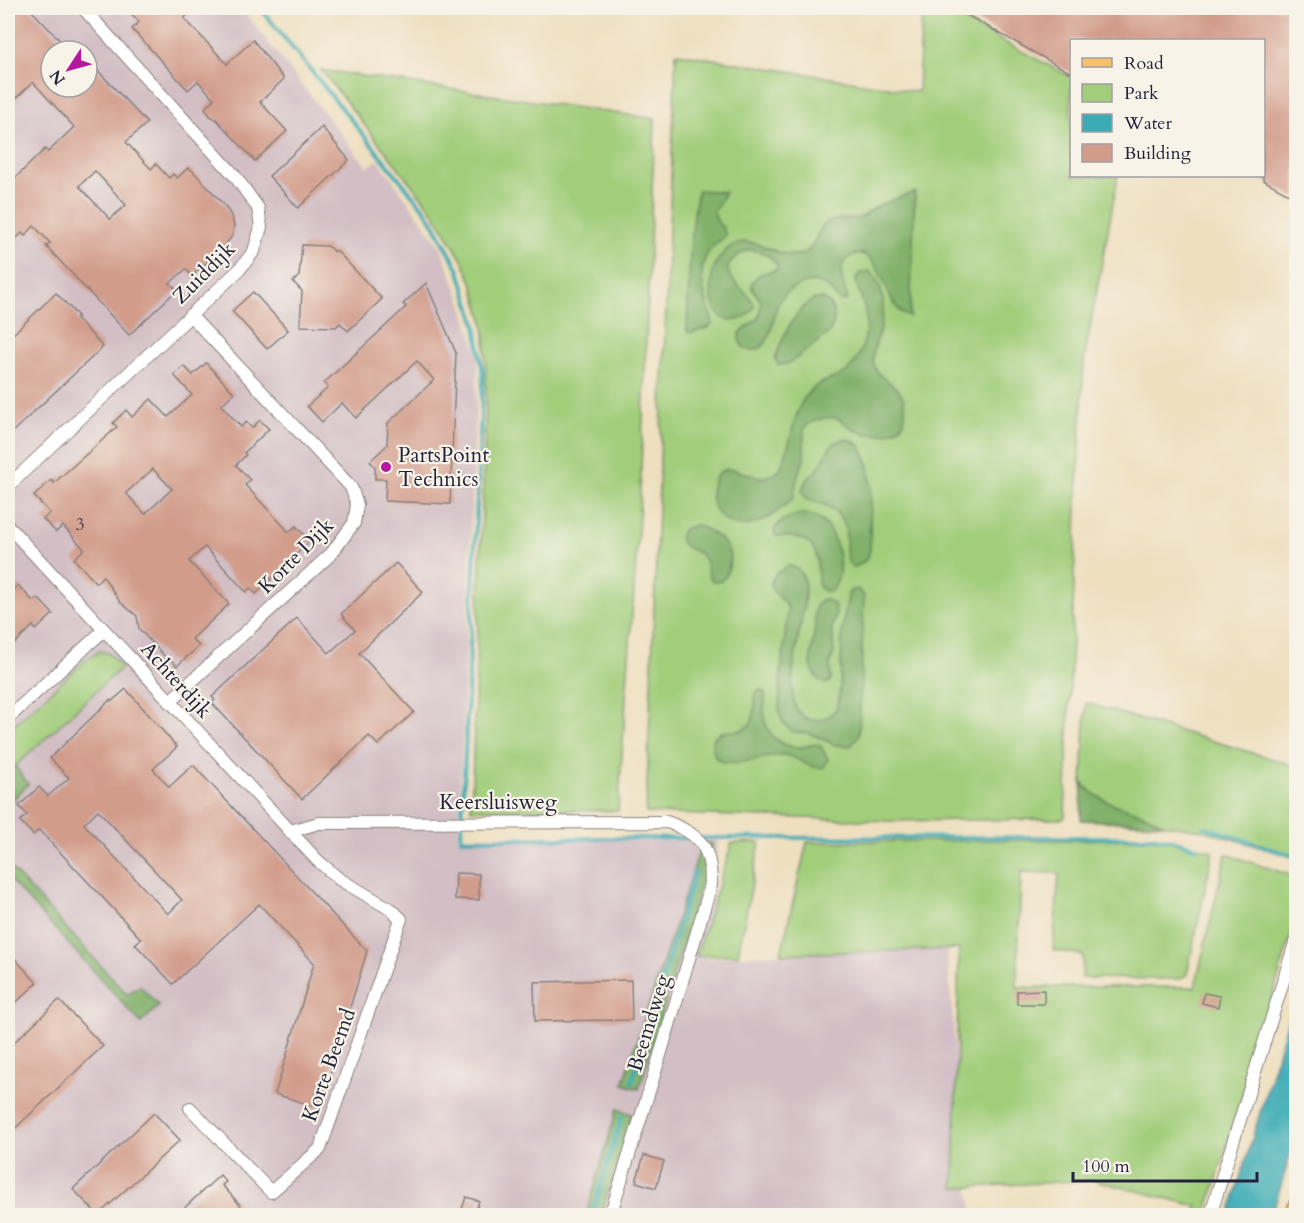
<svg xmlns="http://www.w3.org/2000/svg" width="1304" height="1223" font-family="Cardo,serif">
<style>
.industrial{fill:#d2bec4;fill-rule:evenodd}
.green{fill:#a2ce7b;stroke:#62785b;stroke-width:1.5}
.forest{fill:#81b16b;stroke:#526a53;stroke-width:1.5}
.water{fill:#3bacb5;stroke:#2e6778;stroke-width:1.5}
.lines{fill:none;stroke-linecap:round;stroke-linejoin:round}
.stream{stroke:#3bacb5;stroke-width:4}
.building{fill:#d29c8b;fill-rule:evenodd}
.minor-casing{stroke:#88807d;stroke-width:14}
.major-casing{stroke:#88807d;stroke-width:17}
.minor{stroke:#fff;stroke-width:12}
.major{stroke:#f5c16b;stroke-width:15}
.poi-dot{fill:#b5179e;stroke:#f7f3e8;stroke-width:2}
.labels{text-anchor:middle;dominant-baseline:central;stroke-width:4.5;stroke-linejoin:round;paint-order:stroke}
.number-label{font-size:18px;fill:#4e404f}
.street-label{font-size:21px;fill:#22223b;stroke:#f7f3e8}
.poi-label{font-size:21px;fill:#22223b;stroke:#f7f3e8;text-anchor:start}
</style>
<rect width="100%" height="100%" fill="#f7f3e8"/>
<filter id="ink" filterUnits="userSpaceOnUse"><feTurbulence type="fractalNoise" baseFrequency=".0167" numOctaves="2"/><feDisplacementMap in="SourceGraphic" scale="12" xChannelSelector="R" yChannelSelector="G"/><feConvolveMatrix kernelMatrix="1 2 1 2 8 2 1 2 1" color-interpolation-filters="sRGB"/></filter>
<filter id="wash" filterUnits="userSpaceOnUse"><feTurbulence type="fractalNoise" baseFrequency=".008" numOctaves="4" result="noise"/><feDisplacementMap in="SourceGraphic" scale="24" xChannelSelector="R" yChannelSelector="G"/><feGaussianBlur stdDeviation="1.35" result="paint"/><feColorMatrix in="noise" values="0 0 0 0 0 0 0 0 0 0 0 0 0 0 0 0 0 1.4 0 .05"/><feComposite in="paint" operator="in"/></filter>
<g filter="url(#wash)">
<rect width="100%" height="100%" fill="#eedfbf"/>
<path class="industrial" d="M8,8H241L367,167L378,160L440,246L460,297L478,356L458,836L718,838L705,959L946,942L967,1181L973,1215H8ZM51,51H87V87H51Z"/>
<g class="green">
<polygon points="922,8 940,8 1071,77 1072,176 1118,176 1084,360 1078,480 1065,817 1062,819 890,821 646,813 676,53 918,92"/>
<polygon points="321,70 655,119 639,518 618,811 471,809 486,404 485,334 482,316 472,282 462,260 434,213"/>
<polygon points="100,651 109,654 122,667 8,773 8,730 88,658"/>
<polygon points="1086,703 1296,766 1296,858 1202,830 1163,824 1155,819 1104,802 1092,794 1082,783"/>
<polygon points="1167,839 1213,851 1187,974 1180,979 1082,978 1083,955 1053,950 1059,873 1021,872 1017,987 1195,987 1226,854 1296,877 1296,919 1206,1215 1195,1215 1197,1206 1094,1180 954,1188 959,949 781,954 807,842"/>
<polygon points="760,842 738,955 696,956 732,843"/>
</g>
<g class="forest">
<path d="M698,190L725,192L714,212C716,224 724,226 726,235C721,240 714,244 709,251C694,273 707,301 713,323L708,328L690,333L687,331C689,285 689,236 698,190Z"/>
<path d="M915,192L910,317C901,315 895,306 891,298C884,284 871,238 847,259C842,263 841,270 842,276C842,284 846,291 848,299L844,301H840C835,297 832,291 827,287C810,275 784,289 777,306C773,318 773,331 766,342C757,356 737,351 739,334L759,317L761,301L752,288V282L760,274L776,270L778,266C771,256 760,249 747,250C703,272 748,286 755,306C746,322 725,327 715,309C709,296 710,271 718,260C746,219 773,262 801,254C817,250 814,231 826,223C836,217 846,220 857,218C866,217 869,211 876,207C889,201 902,196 915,192Z"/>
<path d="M869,271C888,286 884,317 878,337C876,344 872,352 873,359C875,387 912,378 904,422C893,437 871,437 855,430C849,427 844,422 839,419C829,415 811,420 804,428V460L798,474L793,498C774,517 740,541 718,513C712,505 710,496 712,487C720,454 745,477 762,477C769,477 774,474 779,471C793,446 790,415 808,393C816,383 830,380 841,375C855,368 864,347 866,332C867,322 865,309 862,300C860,291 856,286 856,278L860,273Z"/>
<path d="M814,299H823C836,307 837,321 829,333L790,363L778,365L775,359C783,336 793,312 814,299Z"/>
<path d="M844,439C877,439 871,503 870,524C870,534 872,549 868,557C864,563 859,566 853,567C836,555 860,527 829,507C822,502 813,503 806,499L802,491C804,479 813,476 819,467C828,455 826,444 844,439Z"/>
<path d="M804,514C809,515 814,516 818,518C837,530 848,574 831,591H824L819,586C817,577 818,569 817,561C815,537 794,536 776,536L774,531C778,520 793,515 804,514Z"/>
<path d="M695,525C721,534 742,553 722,581H712C706,574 708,565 704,558C696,546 674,551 682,530Z"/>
<path d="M788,566C836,568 762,700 808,719C818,723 831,717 836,709C842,699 841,646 842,631C843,619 847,607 848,595L850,591L858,589L864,596L859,735L851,746L835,745L809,733L792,732L782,721L779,711L781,672L788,609C784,598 773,596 770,584L776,573Z"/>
<path d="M824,599L834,604L836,613L832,628L834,653L830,662L831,680L827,684C803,675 812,647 815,628C816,617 811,604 824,599Z"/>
<path d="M760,690L765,692C766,699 764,705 764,712C764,730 777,747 797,747C805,748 812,743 820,745L828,759L824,767C810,771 798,756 783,755C762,754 704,782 714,737C721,730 727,732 736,731C756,730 755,708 755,693Z"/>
<polygon points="15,766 28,784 8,805 8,773"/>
<path d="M1082,783C1108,811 1135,805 1163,824L1081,820Z"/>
<polygon points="702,843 711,843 713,845 639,1089 623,1084"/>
<polygon points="8,865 127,994 140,986 159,1006 141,1023 8,878"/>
<polygon points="617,1109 632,1114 603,1210 587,1212"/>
</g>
<polygon class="water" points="1296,994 1296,1136 1272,1215 1229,1215"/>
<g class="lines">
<g class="stream">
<polyline points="260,8 428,214 458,268 476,325 483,375 461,839 692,838"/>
<polyline points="1205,827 1296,857"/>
<polyline points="702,838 1154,837 1176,841 1197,848"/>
<polyline points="632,1082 695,871"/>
<polyline points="593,1212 622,1116"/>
<polyline points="620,1216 622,1210"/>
</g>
</g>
<g id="blocks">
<g class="building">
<path d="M8,8H29L70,51H51V87H87V59L147,123L126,142L151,169L156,164L169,178L173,174L177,178L188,168L192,170L225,206L232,217L234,227L232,236L226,244L192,276L186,269L170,283L177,290L129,335L46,246L50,243L34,226L25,236L22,233L8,246V185L45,149L48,152L74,127L33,82L8,106ZM95,171L126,205L110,219L79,186Z"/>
<polygon points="126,8 196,8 184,18 227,64 253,40 284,79 260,102 287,131 255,161 216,119 210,116 205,108 214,99 198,81 188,90 132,29 139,22"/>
<polygon points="954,8 1296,8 1296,198 1263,180 1263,40 1071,40 1071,73"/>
<polygon points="322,127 349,160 298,208 269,176"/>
<polygon points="302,245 328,246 334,252 336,250 382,299 348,331 340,323 336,327 300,326 302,291 293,282 299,276"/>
<polygon points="426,283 456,353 450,504 385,501 386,479 375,479 375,467 370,461 387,445 388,423 434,380 417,361 356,418 342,403 322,422 307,406 328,388 324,383 406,307 403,304"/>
<polygon points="253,292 288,330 267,349 232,311"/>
<polygon points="56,293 78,316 76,318 103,347 8,436 8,339"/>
<path d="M206,363L234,393L221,405L241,427L246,422L252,428L260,420L269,429L244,453L246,455L236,465L250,480L245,485L289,532L296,526L310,541L256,594L250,588L246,592L205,547L189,561L229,604L192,639L199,646L177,666L170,659L169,661L139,629L137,616L120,602L103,576L96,583L74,559L84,549L63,526L56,532L43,519L50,513L34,496L51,480L54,483L117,427L113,423L126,410L132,417L151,399L168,417L192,395L174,375L184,366L193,375ZM153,469L172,489L145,514L126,493Z"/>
<polygon points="396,563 423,592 359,653 414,712 378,745 369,736 302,799 212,703 215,700 212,697 297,618 329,653 355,630 341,614"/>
<polygon points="8,582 14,589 18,585 33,601 38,598 53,614 36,630 33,626 8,650"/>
<path d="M126,689L177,747L153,769L169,787L193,765L367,951L320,1108L275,1094L314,963L259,904L173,984L135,944L141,939L106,901L39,830L33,835L20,821L27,815L19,806L39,787L48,796L69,778L50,758L110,700L112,701ZM98,810L182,900L168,914L84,824Z"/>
<polygon points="456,873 479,874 479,900 455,899"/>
<polygon points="8,951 37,983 8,1010"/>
<polygon points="631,980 632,1020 535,1021 534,982"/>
<polygon points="1044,990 1044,1004 1017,1004 1017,991"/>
<polygon points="1204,993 1220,996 1218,1007 1202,1003"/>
<polygon points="59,1000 103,1046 8,1135 8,1048"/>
<polygon points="154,1113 180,1140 98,1215 73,1189"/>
<polygon points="644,1155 664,1161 656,1188 636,1182"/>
<polygon points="220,1175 226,1182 222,1185 241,1206 231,1215 187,1215 182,1210"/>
<polygon points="466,1197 479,1201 475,1213 462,1209"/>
</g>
</g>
</g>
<g filter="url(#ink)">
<use href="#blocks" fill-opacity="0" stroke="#88807d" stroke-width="1.5"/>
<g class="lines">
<defs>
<g id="minor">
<polyline points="8,486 239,270 254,251 261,227 258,208 235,176 83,8"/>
<polyline points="8,526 317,860 339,879 392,910 401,919 320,1149 271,1192 190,1108"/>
<polyline points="169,702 331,554 354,523 357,505 351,487 190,315"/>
<polyline points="8,718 104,630"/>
<path d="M290,831L319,823L667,822C702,835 711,848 711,885L655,1072L610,1216"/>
<polyline points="1210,1216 1296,940"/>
</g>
<polyline id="major" points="1293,1216 1296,1205"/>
</defs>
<use href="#minor" class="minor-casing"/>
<use href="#major" class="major-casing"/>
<use href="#minor" class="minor"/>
<use href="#major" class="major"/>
</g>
</g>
<circle class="poi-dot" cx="386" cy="467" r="6"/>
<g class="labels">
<g class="number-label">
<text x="80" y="524">3</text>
</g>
<g class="street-label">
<text transform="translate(204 273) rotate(-45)">Zuiddijk</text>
<text transform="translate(296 556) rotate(-45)">Korte Dijk</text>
<text transform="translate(176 680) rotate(48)">Achterdijk</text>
<text x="498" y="802">Keersluisweg</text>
<text transform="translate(649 1023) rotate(-73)">Beemdweg</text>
<text transform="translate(329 1065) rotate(-70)">Korte Beemd</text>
</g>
<g class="poi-label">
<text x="398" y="455">PartsPoint<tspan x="398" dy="24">Technics</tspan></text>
</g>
</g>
<rect width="1304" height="1223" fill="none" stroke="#f7f3e8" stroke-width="30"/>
<rect x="1070" y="39" width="195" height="138" fill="#f7f3e8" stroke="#a29fa3" stroke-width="1.5"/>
<rect x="1082" y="58" width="30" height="9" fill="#f5c16b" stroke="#a29fa3" stroke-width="1.5"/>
<text x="1124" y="69" font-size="18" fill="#22223b">Road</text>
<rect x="1082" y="84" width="30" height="18" fill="#a2ce7b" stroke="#a29fa3" stroke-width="1.5"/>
<text x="1124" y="99" font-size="18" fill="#22223b">Park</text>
<rect x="1082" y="114" width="30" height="18" fill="#3bacb5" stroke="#a29fa3" stroke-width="1.5"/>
<text x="1124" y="129" font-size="18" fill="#22223b">Water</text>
<rect x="1082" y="144" width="30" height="18" fill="#d29c8b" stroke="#a29fa3" stroke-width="1.5"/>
<text x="1124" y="159" font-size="18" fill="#22223b">Building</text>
<g transform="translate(69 69) rotate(234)"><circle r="28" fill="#f7f3e8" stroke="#a29fa3" stroke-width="1.5"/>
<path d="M0-4.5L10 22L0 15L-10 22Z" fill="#b5179e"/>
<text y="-9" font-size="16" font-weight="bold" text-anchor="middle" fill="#22223b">N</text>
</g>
<path d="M1073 1172v9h184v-9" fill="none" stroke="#22223b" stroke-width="3"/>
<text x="1082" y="1172" font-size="18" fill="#22223b" stroke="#f7f3e8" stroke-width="4.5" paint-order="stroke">100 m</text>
</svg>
